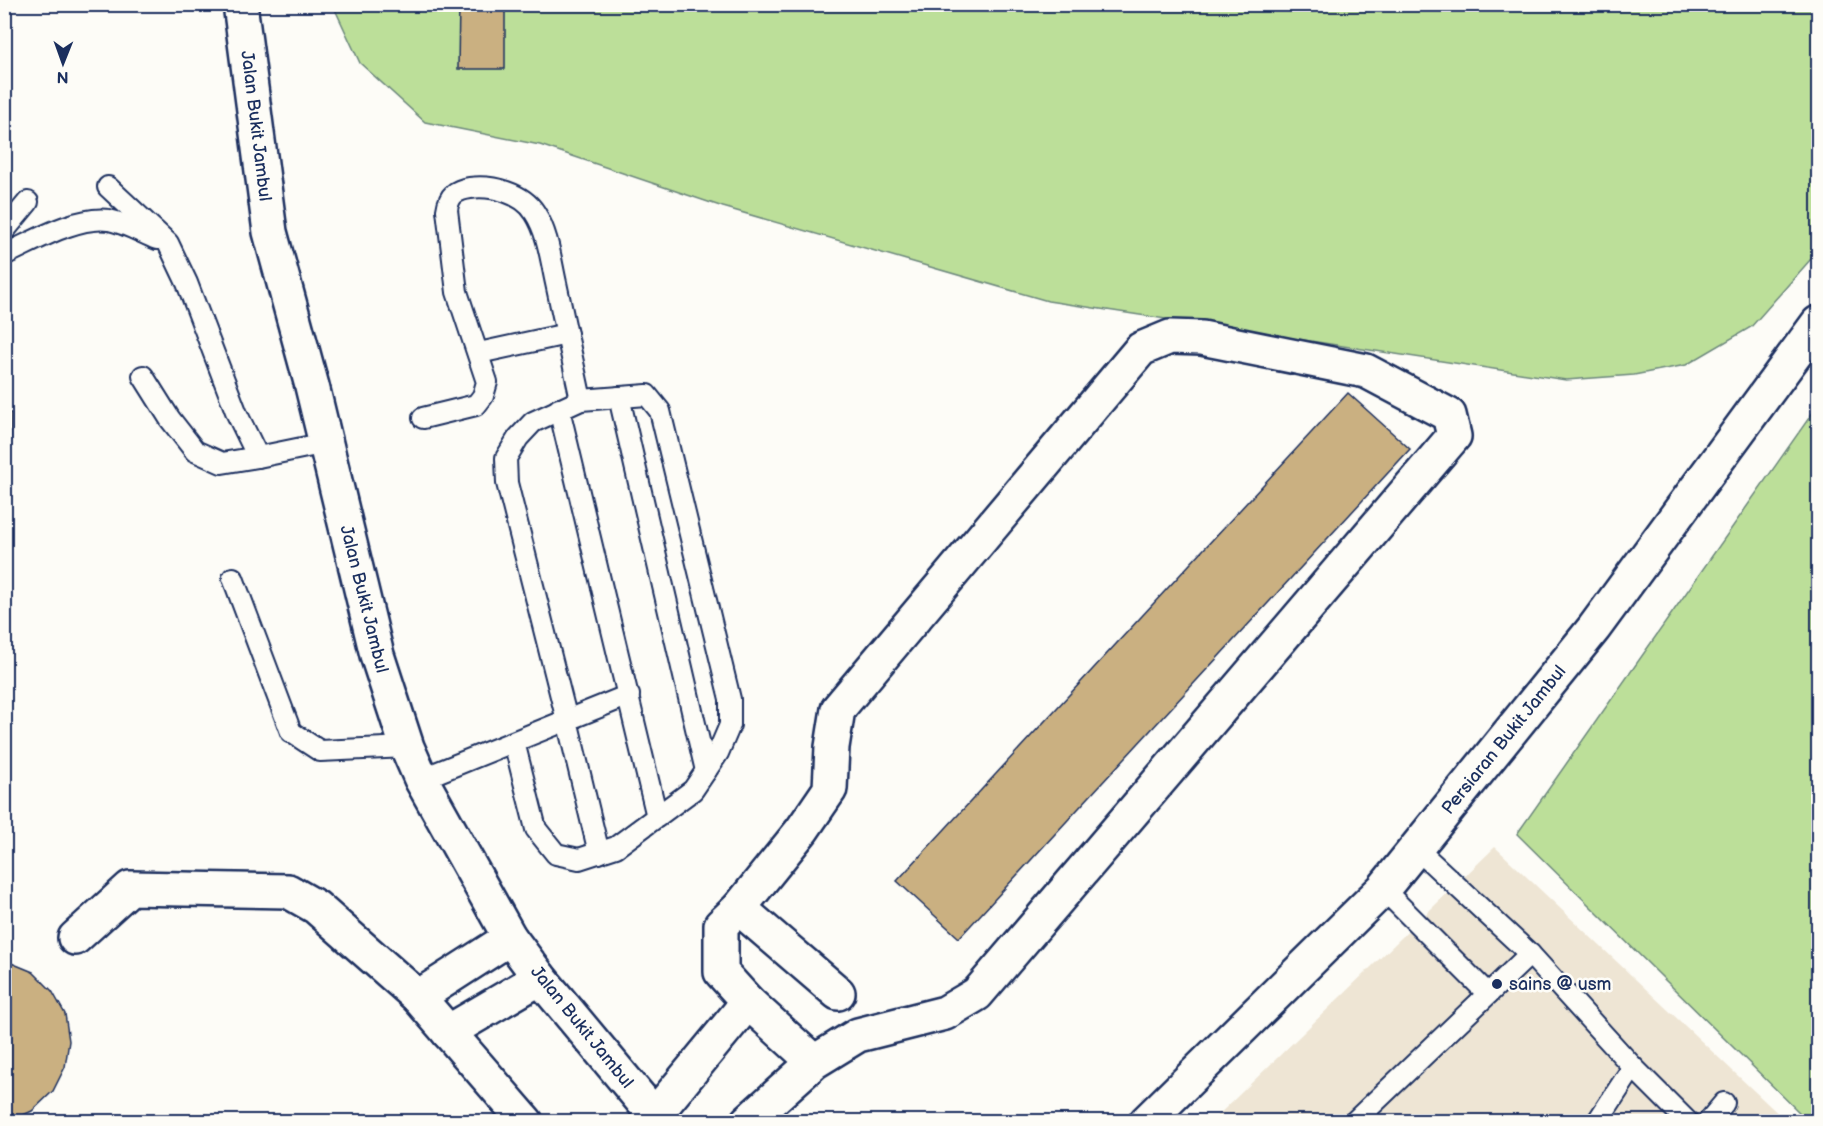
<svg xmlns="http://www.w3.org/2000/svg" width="1823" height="1126" font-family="'Balsamiq Sans',sans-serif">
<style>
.built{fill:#eee5d4}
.green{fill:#bcdf99;stroke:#6c877c;stroke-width:1.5}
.building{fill:#cab081;stroke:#1b2f5e;stroke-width:1.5}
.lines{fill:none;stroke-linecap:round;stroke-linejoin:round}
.service-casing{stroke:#1b2f5e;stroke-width:24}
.minor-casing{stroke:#1b2f5e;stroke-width:38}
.tertiary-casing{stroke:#1b2f5e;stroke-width:38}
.service{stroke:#fdfcf7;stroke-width:20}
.minor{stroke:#fdfcf7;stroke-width:33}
.tertiary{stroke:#fdfcf7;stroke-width:33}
.poi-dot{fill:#1b2f5e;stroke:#fdfcf7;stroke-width:2}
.labels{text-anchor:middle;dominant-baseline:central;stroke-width:5;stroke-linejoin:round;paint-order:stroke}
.street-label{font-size:18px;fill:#1b2f5e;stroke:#fdfcf7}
.poi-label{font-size:18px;fill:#1b2f5e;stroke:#fdfcf7;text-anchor:start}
</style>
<rect width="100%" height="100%" fill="#fdfcf7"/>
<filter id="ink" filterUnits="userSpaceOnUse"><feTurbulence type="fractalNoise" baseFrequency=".0167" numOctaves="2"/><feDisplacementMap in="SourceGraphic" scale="12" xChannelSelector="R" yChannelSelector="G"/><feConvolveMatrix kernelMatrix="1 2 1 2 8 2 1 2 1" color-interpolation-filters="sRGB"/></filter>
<g filter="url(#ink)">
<polygon class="built" points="1495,847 1786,1121 1211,1122"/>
<g class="green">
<polygon points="333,5 1818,5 1818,251 1751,327 1686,365 1634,375 1566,380 1048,301 723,207 540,145 425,122 360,63"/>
<polygon points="1818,405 1818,1121 1809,1122 1517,834"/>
</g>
<g class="building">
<polygon points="459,4 505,4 505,69 458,69"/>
<polygon points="1348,393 1410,449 959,938 897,881"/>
<polygon points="4,413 11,413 6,706 4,706"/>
<polygon points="4,960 33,972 52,991 65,1014 69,1041 65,1067 53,1091 32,1111 8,1122 4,1122"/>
</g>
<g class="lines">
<defs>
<g id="service">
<polyline points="108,187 168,243 187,283 237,414 258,457 326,443"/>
<polyline points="4,231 28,202"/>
<path d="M4,255C33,242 77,215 109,220C125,223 142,233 157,239"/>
<polyline points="479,353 567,334"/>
<polyline points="143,376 170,419 195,451 222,463 258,457"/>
<polyline points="619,397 706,771"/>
<polyline points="559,409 657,817"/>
<path d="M423,418L476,405L483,396L487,382L457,292L447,210C449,195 456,190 470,188C492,185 523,193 535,213C548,233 551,261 556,283C564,322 573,361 581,400"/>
<polyline points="233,578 291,732 320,751 407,747"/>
<polyline points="421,779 567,720 507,483 506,458 518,438 533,422 581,400 647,395 660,411 730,699 730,725 718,753 693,790 616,847 579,859 556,854 536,829 514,742"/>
<polyline points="1417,849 1530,954 1633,1067 1688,1122"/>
<polyline points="599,853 567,720 629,695"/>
<polyline points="1383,889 1488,994"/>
<polyline points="1354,1122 1530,954"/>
<polyline points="1597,1122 1633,1067"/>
<polyline points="1708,1122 1724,1103"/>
</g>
<g id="minor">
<polyline points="240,4 270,232 312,386 377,655 407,747 421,779 510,938 540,978 660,1122"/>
<polyline points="739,908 838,993"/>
<polyline points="75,938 130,888 288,891 316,907 418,997 526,1122"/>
<polyline points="418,997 510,938"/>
<polyline points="448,1032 540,978"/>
<polyline points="654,1116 748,1002"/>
<polyline points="747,1122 814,1062 858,1035 945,1013 977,994 1454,436 1449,415 1366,371 1202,338 1170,337 1141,349 838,709 832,747 830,789 802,830 739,908 721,925 721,972 748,1002 814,1062"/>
</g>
<polyline id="tertiary" points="1146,1122 1383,889 1594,628 1818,323"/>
</defs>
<use href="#service" class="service-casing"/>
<use href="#minor" class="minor-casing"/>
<use href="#tertiary" class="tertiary-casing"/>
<use href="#service" class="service"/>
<use href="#minor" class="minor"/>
<use href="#tertiary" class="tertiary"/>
</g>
</g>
<circle class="poi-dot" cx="1497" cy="984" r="6"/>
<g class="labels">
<g class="street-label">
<text transform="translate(256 126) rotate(83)">Jalan Bukit Jambul</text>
<text transform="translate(364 599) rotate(76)">Jalan Bukit Jambul</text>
<text transform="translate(1504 740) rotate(-51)">Persiaran Bukit Jambul</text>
<text transform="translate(582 1027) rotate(51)">Jalan Bukit Jambul</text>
</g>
<g class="poi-label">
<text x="1509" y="984">sains @ usm</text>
</g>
</g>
<rect width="1823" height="1126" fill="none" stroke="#fdfcf7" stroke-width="24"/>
<rect x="12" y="12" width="1799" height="1102" fill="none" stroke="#1b2f5e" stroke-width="2" filter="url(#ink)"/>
<g transform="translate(63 63) rotate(181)" stroke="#fdfcf7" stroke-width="4.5" paint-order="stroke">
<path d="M0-4.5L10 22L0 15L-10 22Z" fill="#1b2f5e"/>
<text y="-9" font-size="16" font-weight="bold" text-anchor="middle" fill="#1b2f5e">N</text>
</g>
</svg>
